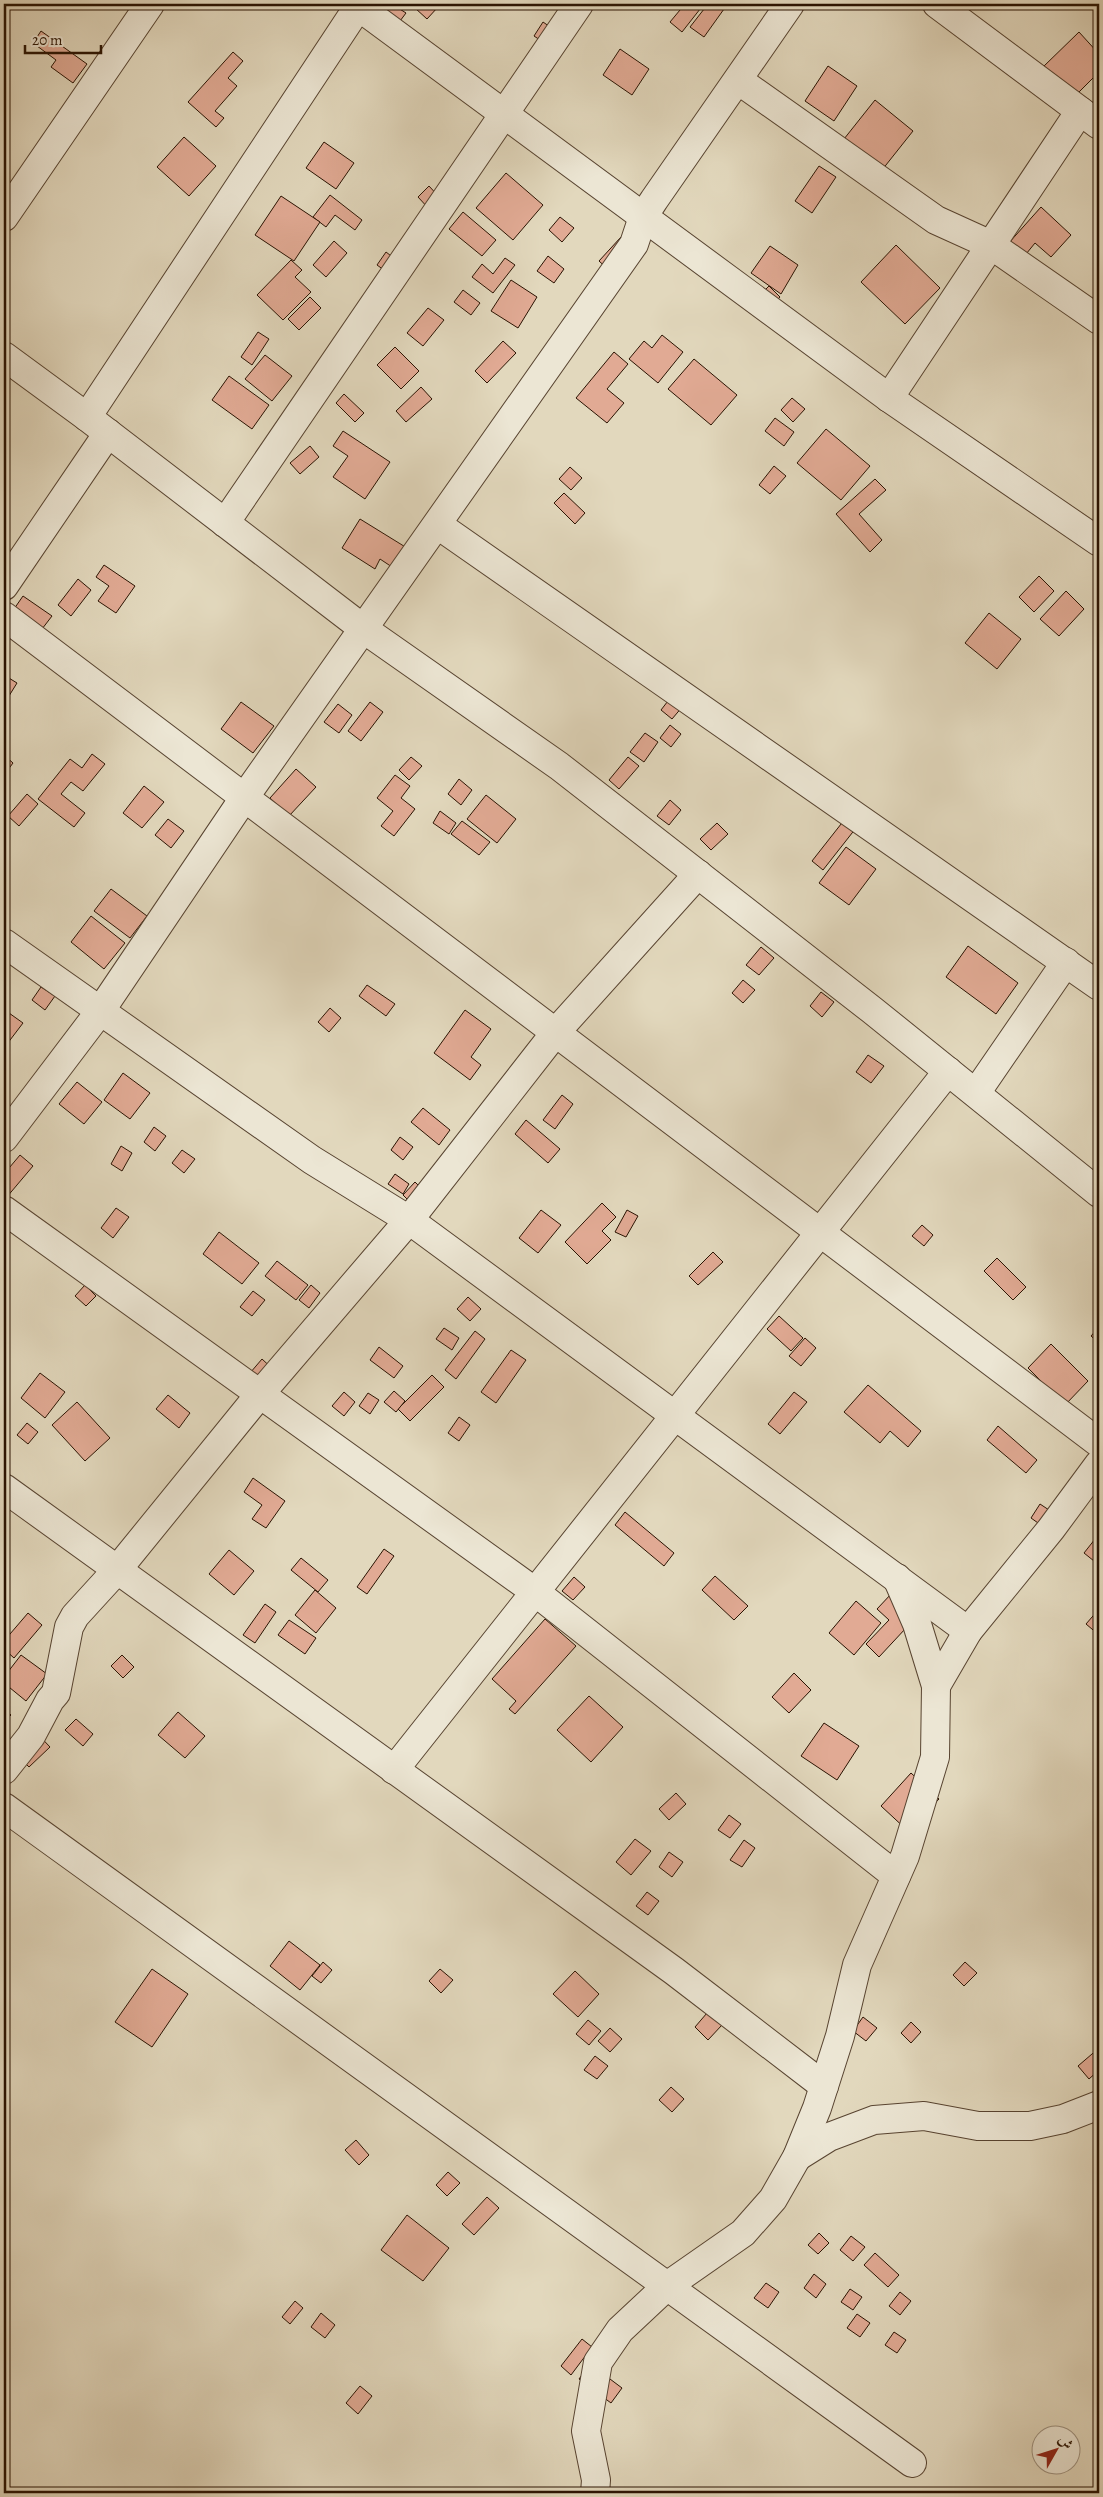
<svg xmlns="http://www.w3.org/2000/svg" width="1103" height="2497" font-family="Alegreya,Amiri,serif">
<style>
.building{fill:#e1aa94;stroke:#2a1302}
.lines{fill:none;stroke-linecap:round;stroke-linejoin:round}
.street-casing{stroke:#584431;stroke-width:30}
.street{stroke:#ece6d4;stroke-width:28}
</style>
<rect width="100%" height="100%" fill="#e2d8bd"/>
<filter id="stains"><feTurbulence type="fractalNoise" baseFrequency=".004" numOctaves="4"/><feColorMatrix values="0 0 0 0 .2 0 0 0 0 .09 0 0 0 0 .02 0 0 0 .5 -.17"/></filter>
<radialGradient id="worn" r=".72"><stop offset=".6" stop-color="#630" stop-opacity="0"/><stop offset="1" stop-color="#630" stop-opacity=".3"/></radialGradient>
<g class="building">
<polygon points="392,4 406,13 397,25 383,14"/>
<polygon points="419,4 435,4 438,7 427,19 415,8"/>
<polygon points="685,4 704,4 682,32 670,22"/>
<polygon points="708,4 717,4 724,9 704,37 690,27"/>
<polygon points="543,22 556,31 546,44 534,36"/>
<polygon points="41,31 87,64 73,83 51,67 56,60 33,43"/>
<polygon points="1079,32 1099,54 1099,72 1073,98 1043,67"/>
<polygon points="620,49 649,69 632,95 603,75"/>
<polygon points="233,52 243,61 228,78 237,86 215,111 224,118 216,127 188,102"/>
<polygon points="828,66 857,86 834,121 805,101"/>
<polygon points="875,100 913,131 882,170 844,139"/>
<polygon points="184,137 216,166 189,196 157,167"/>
<polygon points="324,142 354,163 336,189 306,168"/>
<polygon points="819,166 836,177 812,213 795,201"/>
<polygon points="506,173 543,205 513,240 476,208"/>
<polygon points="429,186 441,199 430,210 418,197"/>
<polygon points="330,195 362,220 355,230 335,215 326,227 313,217"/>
<polygon points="281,196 320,222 294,261 255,235"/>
<polygon points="1041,207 1071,235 1051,257 1035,243 1022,259 1007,245"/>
<polygon points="463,212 496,240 482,256 449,229"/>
<polygon points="560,217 574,228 562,242 549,230"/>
<polygon points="621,237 631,246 610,271 599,261"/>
<polygon points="334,241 347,253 326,277 313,265"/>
<polygon points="896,245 940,288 905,324 861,282"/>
<polygon points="770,246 798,265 781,294 751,273"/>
<polygon points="386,252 404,266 395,278 377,265"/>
<polygon points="548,256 564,269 554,283 537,271"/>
<polygon points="505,258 515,265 493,293 472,277 482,264 493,274"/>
<polygon points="291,260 302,270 295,277 311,292 283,320 257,295"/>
<polygon points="511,280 537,297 518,328 491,311"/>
<polygon points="769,286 780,297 766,312 754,301"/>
<polygon points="463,290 480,303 471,315 454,302"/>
<polygon points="310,297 321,308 299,330 288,319"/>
<polygon points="428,308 444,320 423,346 407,333"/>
<polygon points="258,332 269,339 252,365 241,357"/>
<polygon points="662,335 683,352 658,383 629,359 644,341 652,348"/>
<polygon points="503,341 516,353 487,383 475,371"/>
<polygon points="395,347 419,371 401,389 377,365"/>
<polygon points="614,352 628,364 607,389 624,403 607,423 576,398"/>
<polygon points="265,355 292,376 272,401 245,379"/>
<polygon points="694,359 737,395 711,425 668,389"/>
<polygon points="229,376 269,405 252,429 212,400"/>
<polygon points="421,387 432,399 406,422 396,411"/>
<polygon points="344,394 364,413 355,422 336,403"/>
<polygon points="792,398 805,409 793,422 781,410"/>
<polygon points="775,418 794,432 784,446 765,431"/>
<polygon points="826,429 870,466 841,500 797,463"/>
<polygon points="343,431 390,462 365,499 333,477 348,456 333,446"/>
<polygon points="310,446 319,457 300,474 290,463"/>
<polygon points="774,466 786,476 770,494 759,485"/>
<polygon points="570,467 582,478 571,490 559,479"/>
<polygon points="875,479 886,490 859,514 882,540 870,552 836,514"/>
<polygon points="564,493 585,513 575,524 554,503"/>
<polygon points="360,519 407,548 395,569 380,559 375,569 342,548"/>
<polygon points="104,565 135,586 116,613 98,601 109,586 96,577"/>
<polygon points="1039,576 1054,591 1034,612 1019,597"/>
<polygon points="78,579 91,590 71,616 58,605"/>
<polygon points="1066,591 1084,609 1059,636 1040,619"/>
<polygon points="23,596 52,616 42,629 14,609"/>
<polygon points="989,613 1021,639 997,669 965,643"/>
<polygon points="4,675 17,683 4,704"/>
<polygon points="671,697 683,706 672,719 661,710"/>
<polygon points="241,702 274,726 253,753 221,729"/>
<polygon points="370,702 383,712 361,741 348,731"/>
<polygon points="338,704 352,715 339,733 324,722"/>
<polygon points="670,725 681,734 671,747 660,738"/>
<polygon points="645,733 658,742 644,762 630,752"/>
<polygon points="92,754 105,764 83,791 71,782 61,794 85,813 74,827 38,799 70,759 82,768"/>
<polygon points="4,755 13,763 4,775"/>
<polygon points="411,757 422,766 409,780 399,770"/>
<polygon points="628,757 639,766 619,789 609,780"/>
<polygon points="296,769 316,787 289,816 270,798"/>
<polygon points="395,775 410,786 401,798 415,809 394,836 381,826 393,811 377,798"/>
<polygon points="459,779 472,790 461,805 448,794"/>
<polygon points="144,786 164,802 142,828 123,813"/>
<polygon points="27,794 38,804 19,826 8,816"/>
<polygon points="486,795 516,819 497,843 467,819"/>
<polygon points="670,800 681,810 669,825 657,816"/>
<polygon points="440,811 456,823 449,834 433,823"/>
<polygon points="168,819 184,831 171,848 155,835"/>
<polygon points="845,819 856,828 823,870 812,861"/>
<polygon points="462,821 490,842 479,855 451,834"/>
<polygon points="717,823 728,834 711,850 700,839"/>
<polygon points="846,847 876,869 849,905 819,883"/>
<polygon points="111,889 147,916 130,938 94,911"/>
<polygon points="91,916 125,943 104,969 71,942"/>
<polygon points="968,946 1018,983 996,1014 946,977"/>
<polygon points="761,947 774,958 759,975 746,965"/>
<polygon points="743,980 755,990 743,1003 732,993"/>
<polygon points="367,985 395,1004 386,1016 359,996"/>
<polygon points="41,987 55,996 45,1010 32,1000"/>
<polygon points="821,992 834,1002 822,1017 810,1006"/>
<polygon points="330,1008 341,1018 329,1032 318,1022"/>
<polygon points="465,1010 491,1029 471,1057 481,1065 470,1080 434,1053"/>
<polygon points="9,1013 23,1023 4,1048 4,1020"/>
<polygon points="868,1055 884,1066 871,1083 856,1072"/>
<polygon points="123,1073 150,1093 130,1119 104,1100"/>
<polygon points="77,1082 102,1102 84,1124 59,1104"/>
<polygon points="562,1095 573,1104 555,1129 543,1120"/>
<polygon points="423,1108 450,1130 439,1145 411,1122"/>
<polygon points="526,1120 560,1149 548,1163 515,1134"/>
<polygon points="154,1127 166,1136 155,1151 144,1142"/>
<polygon points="400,1137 413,1147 403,1160 391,1150"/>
<polygon points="121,1146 132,1153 122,1171 111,1164"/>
<polygon points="182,1150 195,1159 184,1173 172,1163"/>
<polygon points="20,1155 33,1166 6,1198 4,1196 4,1174"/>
<polygon points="395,1174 409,1184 403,1194 388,1184"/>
<polygon points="415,1182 427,1194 415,1207 403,1195"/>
<polygon points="602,1203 616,1217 602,1231 611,1240 587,1264 565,1242"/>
<polygon points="116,1208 129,1217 113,1238 101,1228"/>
<polygon points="541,1210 561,1225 538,1253 519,1238"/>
<polygon points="627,1210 638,1216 626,1237 615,1232"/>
<polygon points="922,1225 933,1235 924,1246 912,1236"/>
<polygon points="219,1232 259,1263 242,1284 203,1254"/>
<polygon points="713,1252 723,1262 698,1285 689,1276"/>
<polygon points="997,1258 1026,1287 1013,1300 984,1271"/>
<polygon points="277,1261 308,1285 296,1300 265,1276"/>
<polygon points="85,1285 96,1296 86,1306 75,1296"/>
<polygon points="311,1285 320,1293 309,1308 299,1300"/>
<polygon points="253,1291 265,1300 252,1316 240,1307"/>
<polygon points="468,1297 481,1309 470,1321 457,1309"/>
<polygon points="779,1316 803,1338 791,1351 767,1329"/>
<polygon points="1099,1327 1099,1343 1091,1336"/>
<polygon points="444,1328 459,1338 452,1350 436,1339"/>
<polygon points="475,1331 485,1339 456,1379 445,1370"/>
<polygon points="805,1338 816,1348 801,1366 789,1356"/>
<polygon points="1051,1344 1088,1381 1065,1405 1028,1368"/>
<polygon points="379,1347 403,1366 394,1378 370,1360"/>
<polygon points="511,1350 526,1360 496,1403 481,1392"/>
<polygon points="262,1359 276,1372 264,1386 250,1373"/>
<polygon points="40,1373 65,1392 45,1418 21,1398"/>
<polygon points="432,1375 444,1387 410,1421 398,1409"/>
<polygon points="868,1385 921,1431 908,1447 890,1431 880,1443 844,1412"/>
<polygon points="394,1391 405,1401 396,1412 384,1402"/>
<polygon points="344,1392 355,1402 344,1416 332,1406"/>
<polygon points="794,1392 807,1402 780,1434 768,1424"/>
<polygon points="368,1393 379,1400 370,1414 359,1406"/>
<polygon points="168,1395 190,1413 179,1428 156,1409"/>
<polygon points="77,1402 110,1438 85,1461 52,1425"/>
<polygon points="459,1417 470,1425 459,1441 448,1433"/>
<polygon points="27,1423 38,1432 28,1444 17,1435"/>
<polygon points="998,1426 1037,1460 1026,1473 987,1440"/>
<polygon points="253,1478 285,1501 266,1528 252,1519 262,1505 244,1492"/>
<polygon points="1040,1504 1058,1516 1048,1530 1031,1518"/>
<polygon points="625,1512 674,1553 664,1566 615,1525"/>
<polygon points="1099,1534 1099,1565 1084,1553"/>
<polygon points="384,1549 394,1556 367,1594 357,1587"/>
<polygon points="229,1550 254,1571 234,1595 209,1574"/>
<polygon points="301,1558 328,1580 318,1592 291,1570"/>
<polygon points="715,1576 748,1606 734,1620 702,1590"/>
<polygon points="574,1577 585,1587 573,1600 562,1591"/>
<polygon points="315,1590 336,1608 316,1633 295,1615"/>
<polygon points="892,1593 935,1634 924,1645 906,1628 879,1657 866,1644 889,1620 877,1609"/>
<polygon points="856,1601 881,1623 854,1655 829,1633"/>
<polygon points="265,1604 276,1612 255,1643 243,1635"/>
<polygon points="1099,1609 1099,1635 1086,1624"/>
<polygon points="28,1613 42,1625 14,1658 4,1649 4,1641"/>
<polygon points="545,1619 576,1646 515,1714 509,1709 516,1701 492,1679"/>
<polygon points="289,1620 316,1638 305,1654 278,1635"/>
<polygon points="21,1655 47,1674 26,1701 4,1683 4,1677"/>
<polygon points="122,1655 134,1667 123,1678 111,1666"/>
<polygon points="794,1673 811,1690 789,1713 772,1697"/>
<polygon points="589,1696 623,1727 591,1762 557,1730"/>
<polygon points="4,1708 11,1715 4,1722"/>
<polygon points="178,1712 205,1736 185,1758 158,1735"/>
<polygon points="76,1719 93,1734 83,1746 65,1730"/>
<polygon points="824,1723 859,1746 837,1780 801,1756"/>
<polygon points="31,1727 50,1747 29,1767 10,1748"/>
<polygon points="911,1773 939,1799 908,1831 881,1806"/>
<polygon points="676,1793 686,1804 669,1820 659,1809"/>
<polygon points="729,1815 741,1824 730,1838 718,1830"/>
<polygon points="635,1839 651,1851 631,1875 616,1862"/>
<polygon points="744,1840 755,1848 742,1867 730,1860"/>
<polygon points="669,1852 683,1862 672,1877 659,1867"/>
<polygon points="647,1892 659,1901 648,1915 636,1906"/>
<polygon points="289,1941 320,1965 300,1990 270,1966"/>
<polygon points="323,1962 332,1970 321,1983 312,1976"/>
<polygon points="965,1962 977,1973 964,1986 953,1975"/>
<polygon points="152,1969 188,1994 152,2047 115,2022"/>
<polygon points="440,1969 453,1980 441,1993 429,1981"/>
<polygon points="575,1971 599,1994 578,2017 553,1994"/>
<polygon points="1099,1978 1099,1989 1094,1984"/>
<polygon points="707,2013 722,2025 708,2040 695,2027"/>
<polygon points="863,2017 877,2028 866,2041 853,2031"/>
<polygon points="588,2020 601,2031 589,2045 576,2034"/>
<polygon points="911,2022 921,2032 911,2043 901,2033"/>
<polygon points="610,2028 622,2039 610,2052 598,2041"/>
<polygon points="1099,2048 1099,2070 1089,2079 1078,2066"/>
<polygon points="595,2056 608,2066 597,2079 584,2070"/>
<polygon points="671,2087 684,2099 672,2112 659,2100"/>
<polygon points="356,2140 369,2155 359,2165 345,2150"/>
<polygon points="448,2172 460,2183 447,2196 436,2185"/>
<polygon points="487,2197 499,2208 474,2235 462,2224"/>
<polygon points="407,2215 449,2248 423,2281 381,2250"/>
<polygon points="819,2233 829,2243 818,2254 808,2245"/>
<polygon points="851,2236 865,2247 853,2261 840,2250"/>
<polygon points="875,2253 899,2275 888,2287 864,2265"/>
<polygon points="814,2274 826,2284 816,2298 804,2288"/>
<polygon points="766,2283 779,2292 768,2308 754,2298"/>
<polygon points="850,2289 862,2297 853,2310 841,2302"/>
<polygon points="900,2292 911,2301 900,2315 889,2306"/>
<polygon points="295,2301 303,2308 290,2324 282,2317"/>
<polygon points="321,2313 335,2325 325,2338 311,2327"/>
<polygon points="857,2314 870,2323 860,2337 847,2328"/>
<polygon points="894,2332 906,2340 897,2353 885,2345"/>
<polygon points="582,2339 592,2347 571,2375 561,2366"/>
<polygon points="590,2364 622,2388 611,2403 579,2379"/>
<polygon points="360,2386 372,2396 358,2414 346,2403"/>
</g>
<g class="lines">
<defs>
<g id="street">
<polyline points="355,4 889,398 1099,542"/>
<polyline points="937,4 1099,125"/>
<polyline points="738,80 936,220 991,245 1099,320"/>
<polyline points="4,217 150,4"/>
<polyline points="4,356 87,417 365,630 559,766 872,1010 1099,1193"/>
<polyline points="889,398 1080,111"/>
<polyline points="87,417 360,4"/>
<polyline points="225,523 579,4"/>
<polyline points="438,525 1099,986"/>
<polyline points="4,586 108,433"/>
<polyline points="4,616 1099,1443"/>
<polyline points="4,943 312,1160 409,1220 968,1631"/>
<polyline points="976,1093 1066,962"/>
<polyline points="4,1138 101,1010 244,798 634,244 643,217 654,200 790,4"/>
<polyline points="4,1210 534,1591 896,1876"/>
<polyline points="4,1488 674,1971 824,2086"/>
<polyline points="936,1686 968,1631 1051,1529 1099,1464"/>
<polyline points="4,1770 31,1736 50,1700 56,1693 69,1627 75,1616 117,1570 260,1394 409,1220 555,1033 698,874"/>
<polyline points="394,1770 948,1071"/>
<polyline points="4,1807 912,2463"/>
<polyline points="797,2157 829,2137 874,2120 924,2116 978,2126 1030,2126 1063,2119 1099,2105"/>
<polyline points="595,2493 596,2480 586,2431 598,2362 620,2330 667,2286 743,2233 773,2199 797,2157 817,2108 840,2036 857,1965 905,1856 935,1757 936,1686 917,1624 897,1578"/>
</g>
</defs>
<use href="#street" class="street-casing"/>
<use href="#street" class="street"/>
</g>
<rect width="1103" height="2497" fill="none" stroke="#e2d8bd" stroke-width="20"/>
<rect x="5" y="5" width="1093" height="2487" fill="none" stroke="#2a1302" stroke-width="2.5"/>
<rect x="10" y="10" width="1083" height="2477" fill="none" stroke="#2a1302"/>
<g transform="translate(1056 2450) rotate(51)"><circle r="24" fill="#ece6d4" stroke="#9e9280"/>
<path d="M0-4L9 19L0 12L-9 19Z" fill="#8f2418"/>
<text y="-8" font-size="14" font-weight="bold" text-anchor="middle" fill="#2a1302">ش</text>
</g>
<path d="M25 45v8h76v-8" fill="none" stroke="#2a1302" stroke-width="2.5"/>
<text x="32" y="45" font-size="15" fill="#2a1302" stroke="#ece6d4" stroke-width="4" paint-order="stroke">20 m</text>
<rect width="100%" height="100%" filter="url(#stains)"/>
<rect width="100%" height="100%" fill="url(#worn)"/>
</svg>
